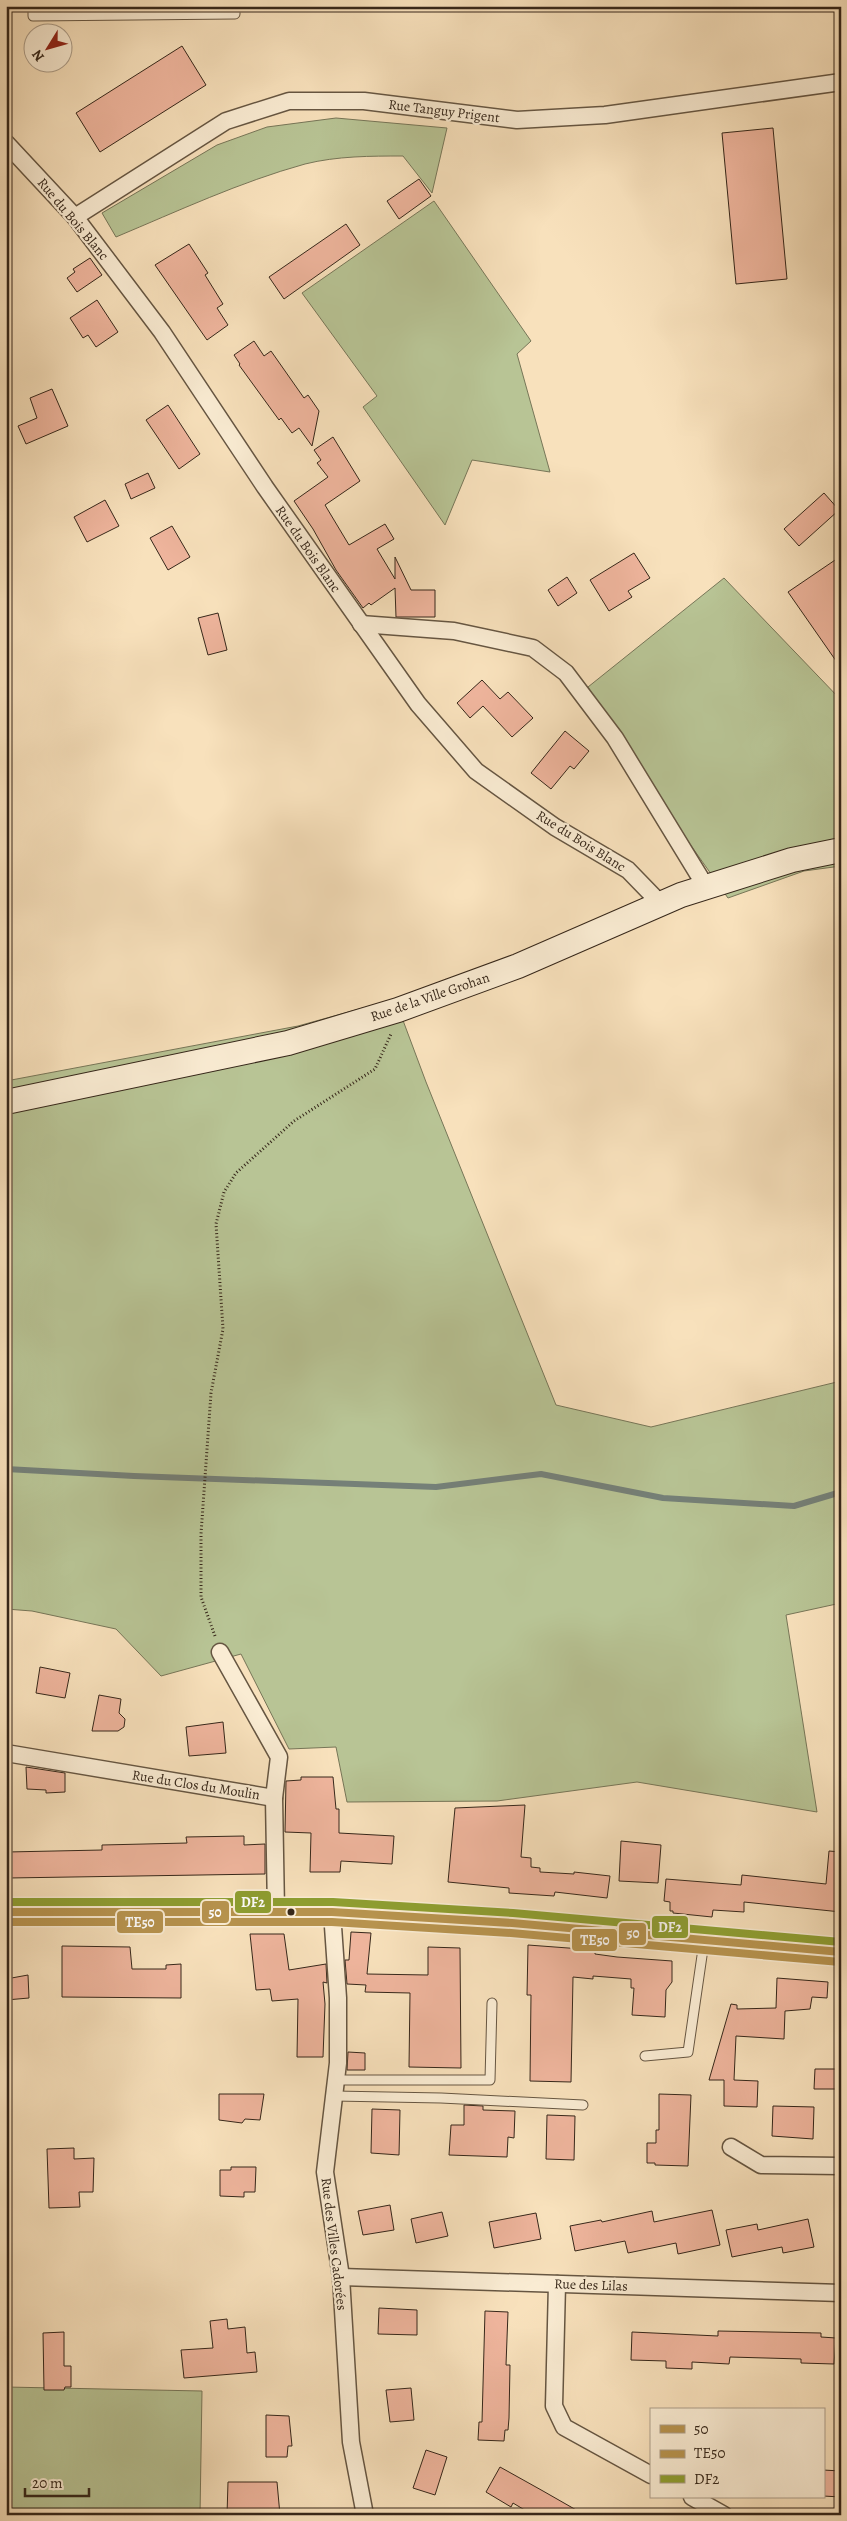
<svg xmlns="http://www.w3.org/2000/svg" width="847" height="2521" font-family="Alegreya,serif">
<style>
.green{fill:#b8c495;stroke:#777658}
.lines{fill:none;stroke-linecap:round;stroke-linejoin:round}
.stream{stroke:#758078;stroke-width:6}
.building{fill:#efb59d;stroke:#36271a}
.lane-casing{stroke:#665642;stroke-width:11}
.street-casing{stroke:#665642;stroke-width:19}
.secondary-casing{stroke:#36271a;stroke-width:26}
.path{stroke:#36271a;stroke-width:3;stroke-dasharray:1 2.5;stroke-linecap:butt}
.lane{stroke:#faecd3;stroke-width:9}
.street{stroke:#faecd3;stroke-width:16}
.secondary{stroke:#faecd3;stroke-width:24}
.bus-1-casing{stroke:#faecd3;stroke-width:11}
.bus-2-casing{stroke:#faecd3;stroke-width:11}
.bus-3-casing{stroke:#faecd3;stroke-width:11}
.bus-1{stroke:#b7934e;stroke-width:8}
.bus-2{stroke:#b7934e;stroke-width:8}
.bus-3{stroke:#8e9e30;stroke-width:8}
.bus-dot{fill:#36271a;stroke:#faecd3;stroke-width:2}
.labels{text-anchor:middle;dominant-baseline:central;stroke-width:4.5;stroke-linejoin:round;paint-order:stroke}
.street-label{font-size:14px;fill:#36271a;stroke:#faecd3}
.line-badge{stroke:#faecd3;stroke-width:2}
.badge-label{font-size:14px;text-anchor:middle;font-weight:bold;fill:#fff}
</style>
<rect width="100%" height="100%" fill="#f8e1bc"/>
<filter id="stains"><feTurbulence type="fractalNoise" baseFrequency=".004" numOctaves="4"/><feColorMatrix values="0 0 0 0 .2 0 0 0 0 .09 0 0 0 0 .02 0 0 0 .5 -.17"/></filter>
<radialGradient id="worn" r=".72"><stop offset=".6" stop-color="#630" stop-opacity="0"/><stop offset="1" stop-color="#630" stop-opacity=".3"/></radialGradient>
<g class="green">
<path d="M336,118L447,128L432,193L403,156C371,156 337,156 305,164C240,182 178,211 116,237L102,213L217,145L267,127Z"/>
<polygon points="434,201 531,341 517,354 550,472 472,460 445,525 363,407 377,396 302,293"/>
<polygon points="724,578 841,700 841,866 804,871 728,898 675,823 588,687"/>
<polygon points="395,999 426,1082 556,1405 651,1427 841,1381 841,1603 786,1615 817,1812 637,1782 497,1801 347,1802 336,1747 289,1749 241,1654 161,1676 116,1629 32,1611 6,1609 6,1081 298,1026"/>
<polygon points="6,2387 202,2391 200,2515 6,2515"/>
</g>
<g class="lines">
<polyline class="stream" points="6,1469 134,1476 436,1487 541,1474 663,1498 794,1506 841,1492"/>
</g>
<g class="building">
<polygon points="182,46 206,85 100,152 76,113"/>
<polygon points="773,128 787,279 736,284 722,133"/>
<polygon points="419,179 431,196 399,219 387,201"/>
<polygon points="346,224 360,245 284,299 269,277"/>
<polygon points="189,244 208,273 205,275 223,304 217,308 228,325 207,340 155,265"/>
<polygon points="90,258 102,275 77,292 67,278 75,272 73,269"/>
<polygon points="97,300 118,332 96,347 88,335 83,338 70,318"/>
<polygon points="254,341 264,356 271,351 304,398 308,395 319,411 312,446 299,428 292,433 281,418 279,420 239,365 240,364 234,355"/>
<polygon points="52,389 68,426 26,444 18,426 37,418 30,398"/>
<polygon points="168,405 200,454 179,469 146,420"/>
<polygon points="333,437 360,481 325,505 349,545 385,524 394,539 377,549 395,579 395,557 411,590 435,590 435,617 396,617 395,588 371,605 369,603 363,608 336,570 313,529 294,501 328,477 317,463 321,460 314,450"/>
<polygon points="148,473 155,488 131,499 125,484"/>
<polygon points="824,493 839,510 799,546 784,529"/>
<polygon points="105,500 119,526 87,542 74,517"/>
<polygon points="172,526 190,557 168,570 150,538"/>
<polygon points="634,553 650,578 628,591 632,597 609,611 590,580"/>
<polygon points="841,556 841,668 788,592"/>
<polygon points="567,577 577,593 558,606 548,590"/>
<polygon points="218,613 227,650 208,655 198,618"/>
<polygon points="482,680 500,699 508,692 533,718 512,737 483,706 470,718 457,703"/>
<polygon points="565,731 589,751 574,769 570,766 551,789 531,773"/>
<polygon points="40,1667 70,1673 65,1698 36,1693"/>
<polygon points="99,1695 121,1699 119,1713 125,1719 124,1727 118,1731 92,1731"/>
<polygon points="223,1722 226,1753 189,1756 186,1727"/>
<polygon points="26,1767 65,1773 65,1792 46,1793 46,1790 27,1789"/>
<polygon points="301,1777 333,1777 336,1809 339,1809 339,1833 394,1836 392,1864 341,1861 340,1872 310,1872 311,1833 285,1832 286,1781 301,1780"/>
<polygon points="525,1805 521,1857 531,1858 531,1867 540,1868 540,1872 574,1874 574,1872 610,1876 607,1898 555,1892 554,1896 509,1893 509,1888 448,1882 455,1808"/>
<polygon points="244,1836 244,1845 265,1844 265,1874 8,1878 7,1852 102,1850 102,1845 187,1843 186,1837"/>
<polygon points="621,1841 661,1845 658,1883 619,1881"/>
<polygon points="829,1851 841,1852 841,1912 744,1902 744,1912 713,1910 712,1917 673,1913 673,1911 670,1911 670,1902 664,1901 666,1879 741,1885 742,1875 826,1884"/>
<polygon points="351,1932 371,1933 367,1974 428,1975 428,1947 460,1948 461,2068 409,2067 410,1993 365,1992 366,1985 347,1984 345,1960 349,1960"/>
<polygon points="250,1934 284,1934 289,1970 326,1964 327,1983 323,1982 325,2004 323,2057 297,2057 298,1999 272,2001 270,1989 256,1990"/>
<polygon points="528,1945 595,1950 595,1954 617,1957 672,1961 672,1982 666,1990 665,2017 632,2015 634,1988 631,1988 631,1979 593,1976 593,1979 573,1977 571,2082 530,2081 531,1995 527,1995"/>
<polygon points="62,1946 130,1947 132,1969 166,1969 166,1965 181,1964 181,1998 62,1997"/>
<polygon points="28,1975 29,1998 6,2000 6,1979"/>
<polygon points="777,1978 828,1982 827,1998 812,1997 810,2009 785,2011 784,2039 736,2036 734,2080 758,2081 757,2107 724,2106 724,2080 709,2080 731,2004 737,2005 737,2009 776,2008"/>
<polygon points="348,2052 365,2053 365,2070 347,2070"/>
<polygon points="815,2069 841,2069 841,2089 814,2089"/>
<polygon points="219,2094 264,2094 260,2120 245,2119 242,2123 219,2120"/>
<polygon points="659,2094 691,2095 688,2166 655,2165 655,2163 647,2163 647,2143 656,2143 656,2130 659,2130"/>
<polygon points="464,2105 483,2106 483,2110 515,2111 514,2138 508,2137 507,2157 449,2155 451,2125 464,2125"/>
<polygon points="773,2106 814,2107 813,2139 772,2136"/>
<polygon points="372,2109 400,2110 399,2155 371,2153"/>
<polygon points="547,2115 575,2116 574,2160 546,2159"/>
<polygon points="74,2148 74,2159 94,2158 93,2192 79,2192 80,2207 49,2208 47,2149"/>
<polygon points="231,2167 256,2167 255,2192 244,2192 244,2197 220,2196 220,2170 231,2170"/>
<polygon points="390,2205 394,2230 363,2235 358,2211"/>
<polygon points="712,2210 720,2245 678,2254 676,2243 628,2253 625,2241 575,2251 570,2226 601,2220 602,2222 652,2211 654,2222"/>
<polygon points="442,2212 448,2236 416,2243 411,2219"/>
<polygon points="536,2213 541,2239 494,2248 489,2222"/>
<polygon points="808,2219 814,2247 783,2253 782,2247 732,2257 726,2230 757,2224 758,2230"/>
<polygon points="379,2308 417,2310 417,2335 378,2334"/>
<polygon points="485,2311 508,2312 506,2365 510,2365 509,2418 508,2430 505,2430 504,2441 478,2440 479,2422 482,2422"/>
<polygon points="227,2319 228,2329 245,2327 247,2353 255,2352 257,2372 184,2378 181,2350 213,2348 210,2321"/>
<polygon points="718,2331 821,2333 821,2337 836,2338 834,2364 801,2363 801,2359 730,2357 729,2364 692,2362 692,2369 666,2368 666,2361 631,2360 632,2332 718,2336"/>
<polygon points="64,2332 64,2366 71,2366 71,2387 65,2387 64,2390 44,2390 43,2333"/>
<polygon points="411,2388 414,2420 390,2422 386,2390"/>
<polygon points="266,2415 289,2416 292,2446 288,2446 287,2457 266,2457"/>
<polygon points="426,2450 447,2457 435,2495 413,2488"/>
<polygon points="500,2467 543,2491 585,2515 533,2515 513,2503 511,2507 486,2492"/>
<polygon points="823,2470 841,2471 841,2497 823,2496"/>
<polygon points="228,2482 277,2482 280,2515 227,2515"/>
</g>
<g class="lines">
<defs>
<g id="lane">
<polyline points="33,6 33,16 235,14 235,6"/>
<polyline points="645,2056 688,2052 704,1942"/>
<polyline points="336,2080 490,2080 492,2003"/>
<polyline points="334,2096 441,2098 583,2105"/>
</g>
<g id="street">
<polyline points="6,143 75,217 162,332 265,487 418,704 476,771 555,827 628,870 660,903"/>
<polyline points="75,217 226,121 289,101 364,101 517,120 605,115 841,82"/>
<polyline points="361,624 454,631 533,648 566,673 615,738 706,887"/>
<polyline points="220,1652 279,1757 274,1798 276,1911"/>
<polyline points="6,1753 274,1798"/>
<polyline points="332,1912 338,1998 338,2063 325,2172 341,2277 351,2442 365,2515"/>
<polyline points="731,2147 761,2165 841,2166"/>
<polyline points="341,2277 841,2293"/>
<polyline points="557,2284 554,2406 564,2427 651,2475"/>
<polyline points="692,2497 724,2515"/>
</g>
<g id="secondary">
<polyline points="6,1102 288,1043 398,1010 518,966 681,895 792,860 841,850"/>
<polyline points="6,1912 332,1912 512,1923 841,1952"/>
</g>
</defs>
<use href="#lane" class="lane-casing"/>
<use href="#street" class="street-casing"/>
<use href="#secondary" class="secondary-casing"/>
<polyline class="path" points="215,1636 201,1597 201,1534 211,1393 223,1329 216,1224 224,1192 236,1173 294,1121 375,1069 391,1034"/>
<use href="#lane" class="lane"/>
<use href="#street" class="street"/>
<use href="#secondary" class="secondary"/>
<defs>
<polyline id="bus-1" points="6,1912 332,1912 512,1923 841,1952"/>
<polyline id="bus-2" points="6,1922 332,1922 511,1933 840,1962"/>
<polyline id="bus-3" points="6,1902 333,1902 513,1913 841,1942"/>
</defs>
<use href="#bus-1" class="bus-1-casing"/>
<use href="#bus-2" class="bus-2-casing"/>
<use href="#bus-3" class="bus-3-casing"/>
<use href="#bus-1" class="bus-1"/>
<use href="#bus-2" class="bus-2"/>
<use href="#bus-3" class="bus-3"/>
</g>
<circle class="bus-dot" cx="291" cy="1912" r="4.5"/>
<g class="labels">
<g class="street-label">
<text transform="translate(444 111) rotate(7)">Rue Tanguy Prigent</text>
<text transform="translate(73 219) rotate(50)">Rue du Bois Blanc</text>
<text transform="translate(308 549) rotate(55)">Rue du Bois Blanc</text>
<text transform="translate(581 841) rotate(32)">Rue du Bois Blanc</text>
<text transform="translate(430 997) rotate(-19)">Rue de la Ville Grohan</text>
<text transform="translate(196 1785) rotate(9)">Rue du Clos du Moulin</text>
<text transform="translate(334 2244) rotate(83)">Rue des Villes Cadorées</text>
<text transform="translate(591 2285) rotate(2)">Rue des Lilas</text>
</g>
</g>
<g class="line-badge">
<rect x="234" y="1890" width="38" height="24" rx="5" fill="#8e9e30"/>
<rect x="201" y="1900" width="29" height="24" rx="5" fill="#b7934e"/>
<rect x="116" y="1910" width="48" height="24" rx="5" fill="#b7934e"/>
<rect x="651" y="1915" width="38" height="24" rx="5" fill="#8e9e30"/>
<rect x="618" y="1922" width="29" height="24" rx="5" fill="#b7934e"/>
<rect x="571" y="1928" width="47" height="24" rx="5" fill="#b7934e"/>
</g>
<g class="badge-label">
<text x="253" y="1907">DF2</text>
<text x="215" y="1917">50</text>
<text x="140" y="1927">TE50</text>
<text x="670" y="1932">DF2</text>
<text x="633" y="1938">50</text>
<text x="595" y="1945">TE50</text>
</g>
<rect width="847" height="2521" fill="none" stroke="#f8e1bc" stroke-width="25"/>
<rect x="8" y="8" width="832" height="2506" fill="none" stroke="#36271a" stroke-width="2.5"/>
<rect x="12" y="12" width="822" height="2496" fill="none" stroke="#36271a"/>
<rect x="650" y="2408" width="175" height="90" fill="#faecd3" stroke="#ac9d89"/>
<rect x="660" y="2425" width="25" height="8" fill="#b7934e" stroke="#ac9d89"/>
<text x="694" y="2434" font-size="15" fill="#36271a">50</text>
<rect x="660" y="2450" width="25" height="8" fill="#b7934e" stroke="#ac9d89"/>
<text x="694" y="2458" font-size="15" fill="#36271a">TE50</text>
<rect x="660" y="2475" width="25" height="8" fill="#8e9e30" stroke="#ac9d89"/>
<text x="694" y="2484" font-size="15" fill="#36271a">DF2</text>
<g transform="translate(48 48) rotate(233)"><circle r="24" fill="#faecd3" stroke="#ac9d89"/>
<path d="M0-4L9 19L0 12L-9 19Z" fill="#8f2418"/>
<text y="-8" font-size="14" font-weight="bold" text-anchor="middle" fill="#36271a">N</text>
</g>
<path d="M25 2488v8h64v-8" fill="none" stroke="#36271a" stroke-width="2.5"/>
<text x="32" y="2488" font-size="15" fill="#36271a" stroke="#faecd3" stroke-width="4" paint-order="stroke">20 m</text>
<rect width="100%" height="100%" filter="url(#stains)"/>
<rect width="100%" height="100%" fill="url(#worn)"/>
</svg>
